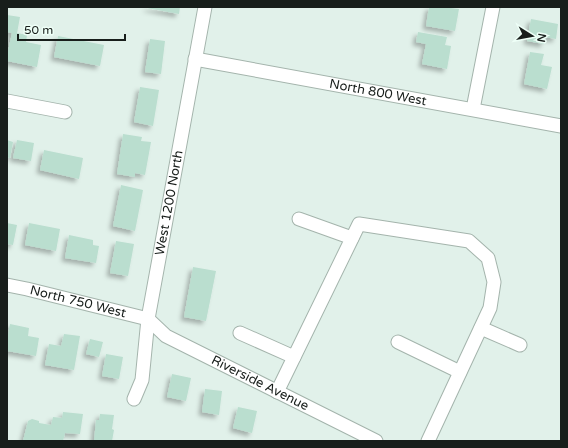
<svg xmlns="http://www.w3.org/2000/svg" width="568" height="448" font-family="'Varela Round',sans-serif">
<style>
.building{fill:#badecf;filter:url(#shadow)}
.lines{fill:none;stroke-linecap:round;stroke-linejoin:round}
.minor-casing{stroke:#a4b4ac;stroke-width:15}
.minor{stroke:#fff;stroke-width:13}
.labels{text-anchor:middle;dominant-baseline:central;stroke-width:3.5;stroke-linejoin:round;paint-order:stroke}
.street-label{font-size:13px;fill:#181e1b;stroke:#eefff7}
</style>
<defs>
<filter id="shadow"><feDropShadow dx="-3.5" dy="3.5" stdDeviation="2" flood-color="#0004"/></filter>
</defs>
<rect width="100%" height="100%" fill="#e1f1ea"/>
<g class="building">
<polygon points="147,7 180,7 179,14 147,8"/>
<polygon points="429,7 443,7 459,9 455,31 426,26"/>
<polygon points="7,15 20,17 17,33 27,35 26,42 41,45 37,67 7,61 7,56 12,33 7,32"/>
<polygon points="531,19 558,24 556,39 545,37 544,44 527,41"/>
<polygon points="418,32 447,37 445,45 451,46 447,69 422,64 426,44 416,42"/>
<polygon points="58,36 104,45 100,66 54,57"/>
<polygon points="150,39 165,41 161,74 145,72"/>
<polygon points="530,52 544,54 541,65 552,67 547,89 524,84"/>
<polygon points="140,87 159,90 153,126 134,122"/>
<polygon points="123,134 142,137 141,141 151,142 145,175 135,173 135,177 117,174"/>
<polygon points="7,140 13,142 10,158 7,157"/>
<polygon points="17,140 34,143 31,161 13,158"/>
<polygon points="44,150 83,158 79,179 40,170"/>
<polygon points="121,185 143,190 135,231 113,226"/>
<polygon points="7,223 17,225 13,245 7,244"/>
<polygon points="29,223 60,229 56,251 25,245"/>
<polygon points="69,235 93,240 93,245 99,246 96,263 65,258"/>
<polygon points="116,241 134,244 128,276 110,273"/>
<polygon points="193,267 216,271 206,321 184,317"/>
<polygon points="10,324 29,328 28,336 39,338 36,356 7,351 7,340"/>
<polygon points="64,334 80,336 74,370 45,365 49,344 61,346"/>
<polygon points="90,339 103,342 99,357 86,354"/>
<polygon points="106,354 123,357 119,379 102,376"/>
<polygon points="172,374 191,378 186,401 167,397"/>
<polygon points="205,389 222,391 219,415 202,412"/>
<polygon points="238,407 257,411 252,433 233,428"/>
<polygon points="63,412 83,414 80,434 65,433 63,441 23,441 28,421 32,419 39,421 39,423 51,425 53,417 62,418"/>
<polygon points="100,414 114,415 112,429 114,430 112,441 94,441 96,420 99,420"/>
</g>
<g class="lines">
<defs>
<g id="minor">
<path id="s1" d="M195,59L561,126"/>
<polyline points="7,101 65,112"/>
<polyline points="473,109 493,7"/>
<polyline points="299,219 352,238"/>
<path id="s2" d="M7,285L27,289L148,319L166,336L376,441"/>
<polyline points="481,328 520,345"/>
<polyline points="240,333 294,357"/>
<polyline points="398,342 460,372"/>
<polyline points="277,392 359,224 469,241 488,258 494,282 490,308 428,441"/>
<path id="s3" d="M134,399L142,380L148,319L205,7"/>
</g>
</defs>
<use href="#minor" class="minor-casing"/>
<use href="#minor" class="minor"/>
</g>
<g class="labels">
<g class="street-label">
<text stroke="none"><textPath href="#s1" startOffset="186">North 800 West</textPath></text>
<text stroke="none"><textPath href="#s3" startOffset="200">West 1200 North</textPath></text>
<text stroke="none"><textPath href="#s2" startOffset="73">North 750 West</textPath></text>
<text stroke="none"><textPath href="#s2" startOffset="275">Riverside Avenue</textPath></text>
</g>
</g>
<rect width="568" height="448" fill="none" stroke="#181e1b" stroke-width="16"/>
<g transform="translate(532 36) rotate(101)" stroke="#eefff7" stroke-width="3" paint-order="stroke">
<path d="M0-3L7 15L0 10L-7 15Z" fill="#181e1b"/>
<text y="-6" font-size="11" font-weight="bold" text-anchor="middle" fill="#181e1b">N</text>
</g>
<path d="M18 34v6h107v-6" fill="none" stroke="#181e1b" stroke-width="2"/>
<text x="24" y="34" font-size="12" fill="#181e1b" stroke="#eefff7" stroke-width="3" paint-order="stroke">50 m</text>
</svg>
